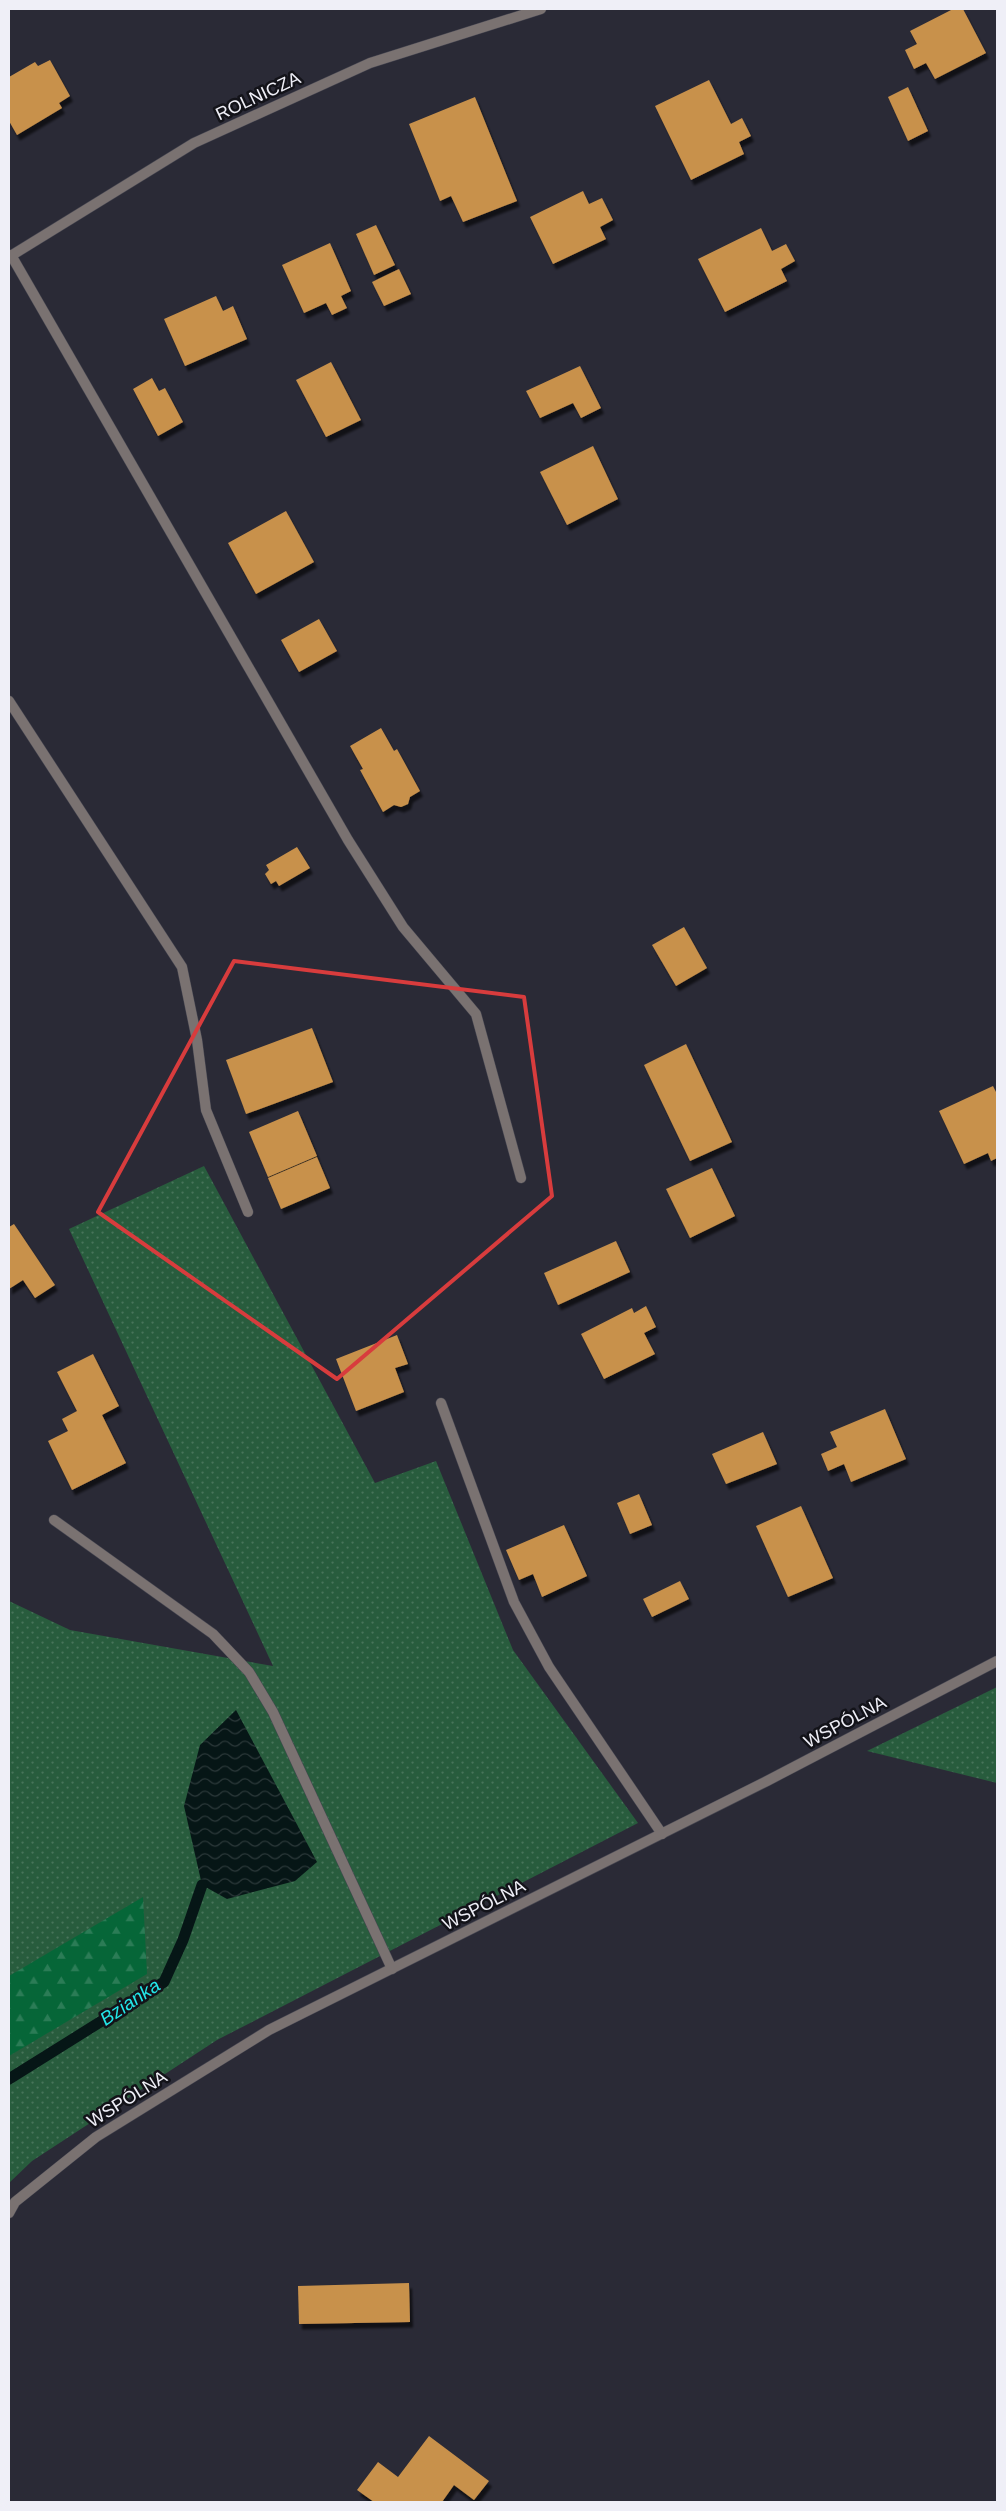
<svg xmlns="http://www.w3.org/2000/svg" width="1006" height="2511" font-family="Helvetica,sans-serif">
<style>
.grass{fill:url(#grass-dots)}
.forest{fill:url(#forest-firs)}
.water{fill:url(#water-waves)}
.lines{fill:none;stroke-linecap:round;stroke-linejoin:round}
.stream{stroke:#061616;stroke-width:11}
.building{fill:#c8914c;filter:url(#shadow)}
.lane-casing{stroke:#464651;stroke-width:11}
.street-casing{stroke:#464651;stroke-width:11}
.lane{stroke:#7a7271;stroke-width:10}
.street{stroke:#7a7271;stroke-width:10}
.marked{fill:none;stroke:#d83c3d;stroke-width:4;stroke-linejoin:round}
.labels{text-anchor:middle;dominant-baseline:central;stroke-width:5;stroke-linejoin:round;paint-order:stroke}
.street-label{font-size:18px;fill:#efeff7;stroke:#131319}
.water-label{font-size:19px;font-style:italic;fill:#23e6e8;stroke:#131319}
</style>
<defs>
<pattern id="grass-dots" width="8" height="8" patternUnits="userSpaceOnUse" patternTransform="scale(1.25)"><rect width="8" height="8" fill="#285c3d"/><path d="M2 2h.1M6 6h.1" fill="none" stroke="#48745a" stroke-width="1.8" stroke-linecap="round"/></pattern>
<pattern id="forest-firs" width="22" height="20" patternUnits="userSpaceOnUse" patternTransform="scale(1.25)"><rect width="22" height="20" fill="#066638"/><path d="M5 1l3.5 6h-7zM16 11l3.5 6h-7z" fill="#2b7c56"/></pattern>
<pattern id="water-waves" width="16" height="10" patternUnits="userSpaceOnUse" patternTransform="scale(1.25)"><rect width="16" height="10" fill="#061616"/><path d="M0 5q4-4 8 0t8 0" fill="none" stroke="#2b3839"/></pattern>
<filter id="shadow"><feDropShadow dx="3" dy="5.5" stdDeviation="1" flood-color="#0009"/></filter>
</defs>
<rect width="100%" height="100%" fill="#2a2a36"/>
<g class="grass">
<polygon points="204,1166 375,1483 436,1461 513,1650 638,1823 217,2040 32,2161 9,2183 9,1601 70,1630 273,1666 69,1229"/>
<polygon points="997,1687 997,1783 867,1751"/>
</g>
<polygon class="forest" points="143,1897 147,1974 9,2056 9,1976"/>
<polygon class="water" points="236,1710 317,1862 295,1881 227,1899 202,1885 184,1806 200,1745"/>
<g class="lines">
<polyline class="stream" points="9,2079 164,1982 183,1940 202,1885"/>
</g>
<g class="building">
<polygon points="953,9 963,9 986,53 935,79 926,63 914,69 905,50 917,44 910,31"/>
<polygon points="50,60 70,96 59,103 62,108 17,135 9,121 9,77 35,62 38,66"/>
<polygon points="709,80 731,124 742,118 751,136 739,142 744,154 691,180 655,106"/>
<polygon points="908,87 928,131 908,141 888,97"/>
<polygon points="475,97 517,201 463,222 451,196 440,201 409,124"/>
<polygon points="583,191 589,204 602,198 613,220 600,227 606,239 553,264 530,217"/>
<polygon points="376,225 395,265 374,275 356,234"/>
<polygon points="761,228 772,251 786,244 795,261 781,269 787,281 725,312 698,259"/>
<polygon points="330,243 351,291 341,296 347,308 332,315 326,303 304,313 282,265"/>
<polygon points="399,269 411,294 384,306 372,282"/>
<polygon points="216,296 223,311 233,306 247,339 185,366 164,319"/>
<polygon points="331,362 361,420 326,437 296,380"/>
<polygon points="580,366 601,408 581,418 573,403 540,418 526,391"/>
<polygon points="152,378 159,391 165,388 183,422 158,436 133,389"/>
<polygon points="593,446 618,499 567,525 540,472"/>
<polygon points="286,511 314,562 256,594 228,543"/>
<polygon points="319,619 337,651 299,672 281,640"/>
<polygon points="381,728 394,751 397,749 420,791 410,797 408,804 401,807 394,805 383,812 360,770 363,769 350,746"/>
<polygon points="297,847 310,868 279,886 276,881 271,884 265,874 269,870 266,865"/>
<polygon points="684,927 707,968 676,986 652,945"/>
<polygon points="312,1028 333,1082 246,1114 226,1060"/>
<polygon points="686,1044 732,1142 690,1161 644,1065"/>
<polygon points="993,1086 997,1094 997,1158 991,1161 988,1153 964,1164 939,1111"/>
<polygon points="298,1111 317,1156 268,1177 249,1132"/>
<polygon points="317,1157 330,1188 281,1209 268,1178"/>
<polygon points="712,1168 735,1216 690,1238 666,1189"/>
<polygon points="14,1224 55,1285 35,1298 23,1280 9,1289 9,1227"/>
<polygon points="616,1241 630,1272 558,1305 544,1273"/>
<polygon points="646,1306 656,1327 644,1333 655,1354 604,1379 581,1334 632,1308 634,1313"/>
<polygon points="397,1335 408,1364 395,1368 404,1392 356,1411 336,1359"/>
<polygon points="93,1354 119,1406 102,1415 126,1463 72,1490 48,1441 68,1431 62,1419 77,1411 57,1372"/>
<polygon points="885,1409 906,1459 851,1482 844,1464 828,1471 821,1454 837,1447 830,1432"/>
<polygon points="763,1432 777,1464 726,1484 712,1454"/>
<polygon points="639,1494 652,1525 630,1534 617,1503"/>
<polygon points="801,1506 833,1578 788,1597 756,1526"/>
<polygon points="564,1525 587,1576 542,1597 533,1574 519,1580 506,1550"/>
<polygon points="680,1581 689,1599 652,1617 643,1599"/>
<polygon points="409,2283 410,2322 299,2324 298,2286"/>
<polygon points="429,2436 489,2481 474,2500 454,2485 442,2502 374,2502 357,2490 378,2462 398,2477"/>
</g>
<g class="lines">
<defs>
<g id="lane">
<polyline points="11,255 348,840 403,927 476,1014 521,1178"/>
<polyline points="9,701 182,967 197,1040 206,1110 248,1212"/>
<polyline points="441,1403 514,1602 549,1667 662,1834"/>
<polyline points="54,1520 213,1634 249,1672 273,1712 392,1969"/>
</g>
<g id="street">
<polyline points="9,257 194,143 370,63 541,9"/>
<polyline points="9,2213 15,2202 96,2137 269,2030 767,1781 997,1661"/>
</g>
</defs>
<use href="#lane" class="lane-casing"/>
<use href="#street" class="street-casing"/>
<use href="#lane" class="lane"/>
<use href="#street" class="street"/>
</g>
<path class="marked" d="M234,961L524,997L552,1196L337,1379L98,1212Z"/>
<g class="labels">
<g class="street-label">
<text transform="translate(258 96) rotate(-25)">ROLNICZA</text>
<text transform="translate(845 1722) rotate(-28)">WSPÓLNA</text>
<text transform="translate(484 1905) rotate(-27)">WSPÓLNA</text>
<text transform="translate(127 2099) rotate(-32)">WSPÓLNA</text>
</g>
<g class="water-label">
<text transform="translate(130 2002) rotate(-34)">Bzianka</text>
</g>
</g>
<rect width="1006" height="2511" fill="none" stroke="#efeff7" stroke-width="20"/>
</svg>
